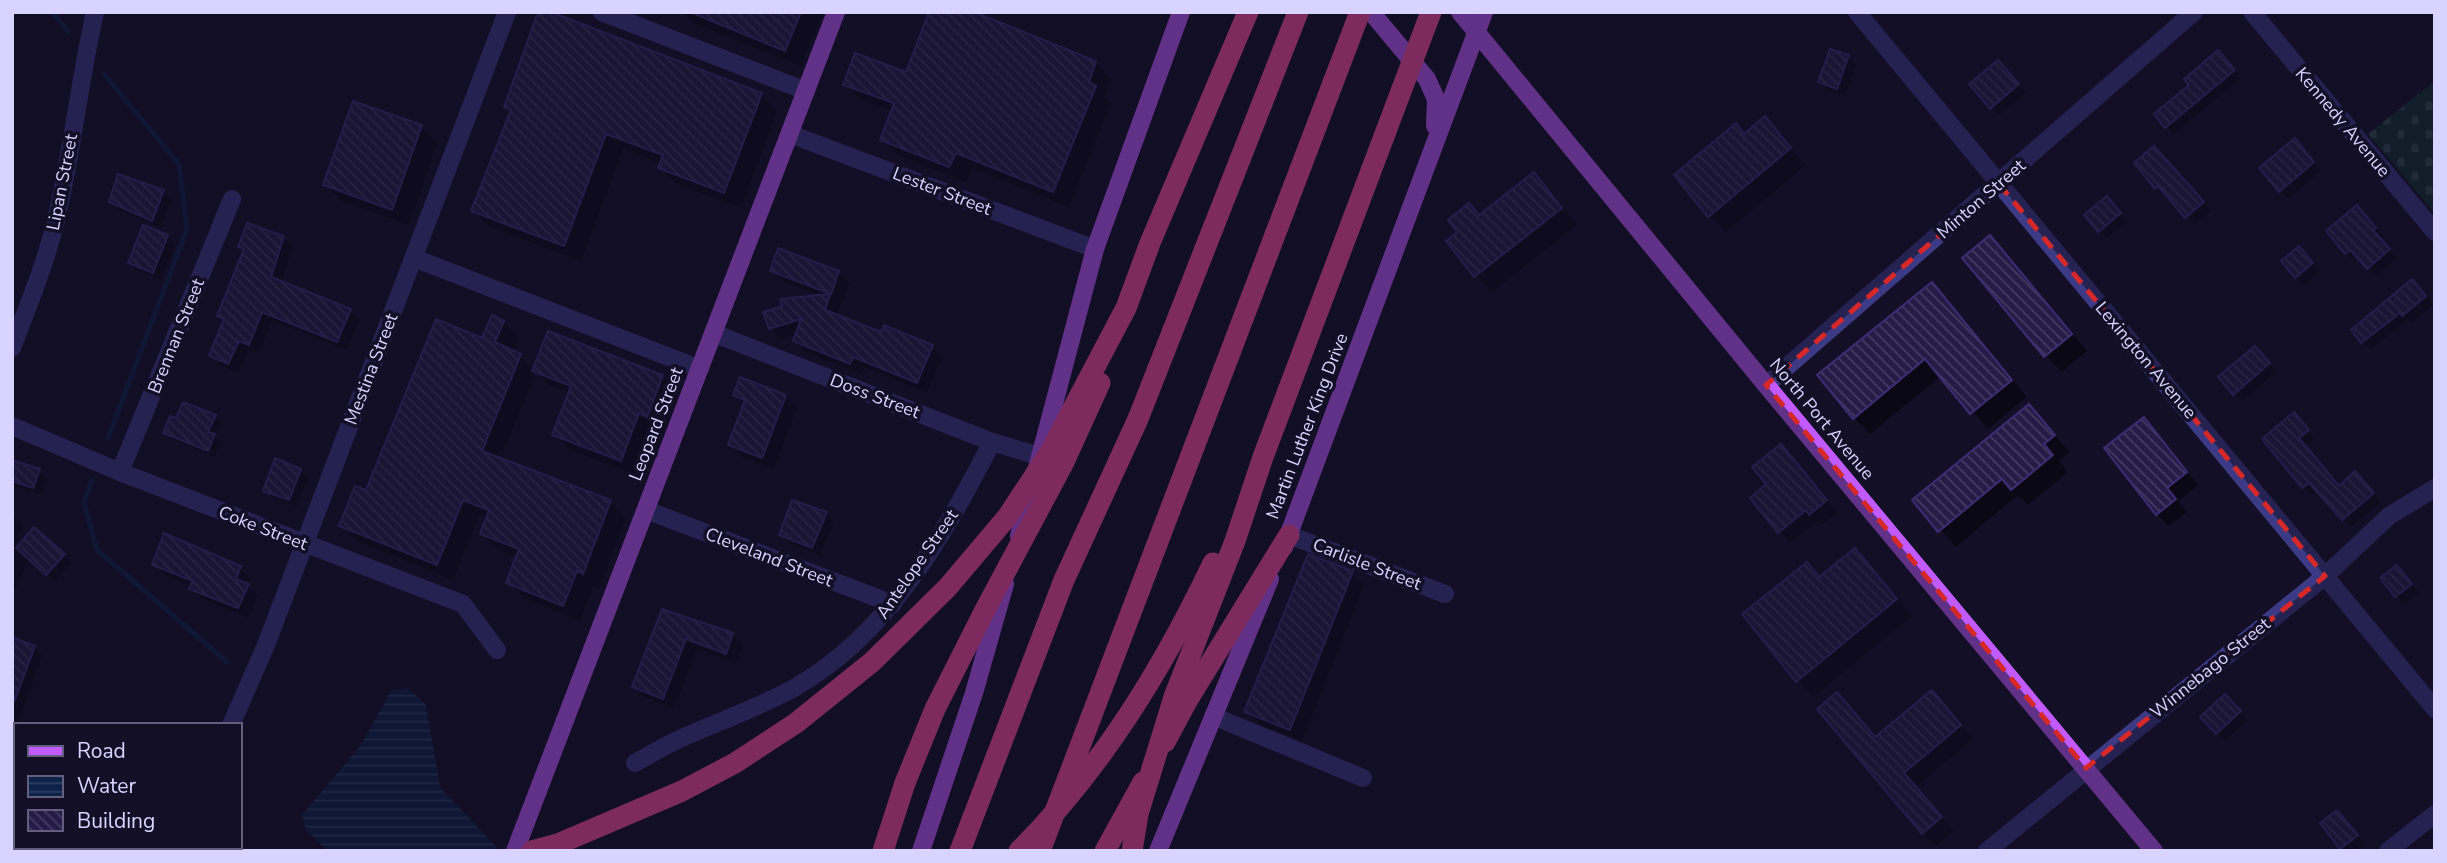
<svg xmlns="http://www.w3.org/2000/svg" width="2447" height="863" font-family="'Nunito Sans',sans-serif">
<style>
.cemetery{fill:url(#cemetery-stones)}
.water{fill:url(#water-rules)}
.shadow{fill:#0007}
.lines{fill:none;stroke-linecap:round;stroke-linejoin:round}
.stream{stroke:#0c2248;stroke-width:5}
.building{fill:url(#building-back-hatch);stroke:#3b2d73;stroke-width:2}
.minor{stroke:#3d3a85;stroke-width:18}
.major{stroke:#c25bff;stroke-width:18}
.highway{stroke:#ff4fa3;stroke-width:21}
.highway-bridge{stroke:#ff4fa3;stroke-width:21}
.marked{fill:none;stroke:#d62828;stroke-width:5;stroke-dasharray:14 9;stroke-linejoin:round}
.labels{text-anchor:middle;dominant-baseline:central;stroke-width:7;stroke-linejoin:round;paint-order:stroke}
.street-label{font-size:18px;fill:#d9d4ff;stroke:#130f26}
</style>
<defs>
<pattern id="cemetery-stones" width="16" height="16" patternUnits="userSpaceOnUse" patternTransform="scale(1.75)"><rect width="16" height="16" fill="#12302f"/><path d="M2 7V4a2 2 0 0 1 4 0v3zM10 15v-3a2 2 0 0 1 4 0v3z" fill="#344d4e"/></pattern>
<pattern id="water-rules" width="6" height="5" patternUnits="userSpaceOnUse" patternTransform="scale(1.75)"><rect width="6" height="5" fill="#0c2248"/><path d="M0 2.5h6" fill="none" stroke="#2f4163"/></pattern>
<pattern id="building-back-hatch" width="6" height="6" patternUnits="userSpaceOnUse" patternTransform="scale(1.75)"><rect width="6" height="6" fill="#241b47"/><path d="M-1 5l2 2M0 0l6 6M5-1l2 2" fill="none" stroke="#433b63"/></pattern>
</defs>
<rect width="100%" height="100%" fill="#130f26"/>
<polygon class="cemetery" points="2435,81 2435,214 2368,134"/>
<polygon class="water" points="408,688 426,705 440,787 500,851 328,851 306,830 302,815 361,745 391,691"/>
<g class="shadow">
<polygon points="682,12 823,12 801,66 693,23"/>
<polygon points="970,12 1096,63 1111,79 1105,97 1111,103 1069,207 972,168 966,182 898,155 882,139 893,111 861,100 845,84 907,75"/>
<polygon points="1848,57 1856,65 1845,96 1828,90 1820,82"/>
<polygon points="2226,60 2241,78 2174,134 2166,126 2192,86"/>
<polygon points="2006,70 2026,93 1999,115 1991,107"/>
<polygon points="761,94 777,111 741,208 677,184 660,167 662,164 623,149 581,261 489,227 473,210 512,112 506,106"/>
<polygon points="1765,119 1806,165 1726,232 1709,215 1745,135"/>
<polygon points="421,127 437,143 409,225 342,201 325,185"/>
<polygon points="2302,148 2321,171 2288,199 2280,191"/>
<polygon points="2137,163 2180,175 2211,211 2194,225 2167,193 2165,195 2157,187"/>
<polygon points="1533,174 1550,190 1577,225 1492,292 1476,275 1480,216"/>
<polygon points="163,192 171,200 160,228 119,210 111,202"/>
<polygon points="2115,206 2127,222 2107,238 2099,231"/>
<polygon points="2365,215 2383,236 2380,239 2397,258 2376,276 2358,257 2354,260 2346,253"/>
<polygon points="248,225 284,238 293,248 281,283 350,310 359,320 347,350 272,320 259,353 249,349 238,373 220,365 211,355 225,321 219,315 245,251 240,247"/>
<polygon points="167,236 175,244 161,280 138,270 130,262"/>
<polygon points="1990,237 2006,253 2087,351 2062,372 2046,356 1964,258"/>
<polygon points="2307,256 2320,271 2304,285 2296,277"/>
<polygon points="772,270 838,272 850,284 836,316 882,334 932,346 942,357 927,393 864,367 861,374 806,352 795,341 798,334 781,339 770,328 822,297 784,282"/>
<polygon points="1931,284 1948,300 2027,397 1988,429 1941,376 1870,434 1854,418"/>
<polygon points="2420,289 2433,305 2412,322 2409,319 2370,350 2363,342"/>
<polygon points="503,322 519,338 513,353 520,356 534,370 662,376 677,391 662,430 654,427 636,475 569,449 554,435 570,393 549,385 536,372 500,460 610,502 626,518 599,589 593,586 580,621 524,598 508,582 517,557 498,550 482,534 488,518 479,515 453,580 357,541 341,525 483,340"/>
<polygon points="2262,356 2276,372 2243,401 2221,378"/>
<polygon points="735,395 785,396 797,408 774,469 742,457 730,445 745,405"/>
<polygon points="2028,406 2070,452 2059,461 2068,472 2028,505 2018,495 1956,547 1915,501"/>
<polygon points="2294,415 2315,439 2305,447 2339,487 2363,481 2381,502 2351,527 2318,490 2311,495 2304,487"/>
<polygon points="215,416 222,423 215,437 221,442 215,457 172,439 165,433"/>
<polygon points="2144,419 2198,485 2178,501 2187,512 2169,526 2157,514"/>
<polygon points="1792,458 1837,513 1822,525 1818,521 1790,542 1779,531"/>
<polygon points="12,461 39,471 47,479 41,495 12,485"/>
<polygon points="300,470 308,478 297,507 273,498 265,490"/>
<polygon points="826,514 834,522 820,555 789,543 781,535"/>
<polygon points="12,516 23,524 13,554 35,529 72,563 55,582 29,558 16,590 12,588"/>
<polygon points="165,535 240,568 251,578 248,586 258,596 249,618 202,599 191,588 192,586 164,575 154,564"/>
<polygon points="1855,550 1871,567 1912,616 1813,697 1797,680 1807,564 1821,578"/>
<polygon points="1352,573 1364,585 1302,741 1259,724 1247,712"/>
<polygon points="2405,575 2419,593 2404,604 2382,578"/>
<polygon points="663,611 732,634 743,645 736,663 697,649 674,708 645,697 634,686"/>
<polygon points="12,638 34,647 42,655 19,722 12,720"/>
<polygon points="2225,696 2248,720 2225,741 2203,717"/>
<polygon points="1945,705 1973,739 1916,787 1954,831 1936,846 1923,833 1876,739"/>
<polygon points="2345,820 2364,844 2356,851 2345,851 2323,824"/>
</g>
<g class="lines">
<g class="stream">
<polyline points="52,12 68,31"/>
<polyline points="104,74 179,164 187,229 108,438"/>
<polyline points="92,480 84,502 97,550 227,662"/>
</g>
</g>
<g class="building">
<polygon points="538,12 551,12 762,93 724,193 658,168 663,155 606,134 564,246 471,211 511,110 504,107"/>
<polygon points="690,12 801,12 785,51"/>
<polygon points="929,12 974,12 1096,61 1089,82 1096,86 1053,192 956,153 949,167 880,140 894,103 843,85 855,53 906,72"/>
<polygon points="1830,49 1849,55 1837,89 1818,82"/>
<polygon points="2218,50 2235,70 2165,128 2154,114 2189,85 2184,79"/>
<polygon points="1998,60 2019,84 1990,109 1969,84"/>
<polygon points="353,101 422,125 392,210 323,185"/>
<polygon points="1765,116 1791,148 1708,217 1674,175 1736,123 1744,134"/>
<polygon points="2295,138 2314,162 2279,192 2259,168"/>
<polygon points="2154,146 2204,202 2185,218 2158,186 2155,189 2134,163"/>
<polygon points="1534,172 1562,208 1474,277 1446,241 1457,232 1448,220 1469,203 1479,215"/>
<polygon points="118,174 164,190 152,221 109,202"/>
<polygon points="2107,196 2121,213 2098,232 2084,215"/>
<polygon points="2357,205 2376,228 2373,230 2390,249 2367,269 2350,250 2345,254 2326,231"/>
<polygon points="247,223 284,236 271,277 351,309 337,342 262,312 249,345 239,341 228,364 209,356 224,319 217,316 244,249 238,247"/>
<polygon points="143,225 168,235 153,273 128,263"/>
<polygon points="1990,235 2072,334 2044,357 1962,258"/>
<polygon points="2299,246 2313,263 2295,278 2281,261"/>
<polygon points="778,248 839,271 831,294 770,271"/>
<polygon points="2412,279 2426,296 2402,316 2400,313 2361,343 2351,330"/>
<polygon points="1932,282 2012,380 1970,414 1925,359 1853,419 1817,375"/>
<polygon points="830,294 825,310 881,332 884,325 933,345 917,383 853,357 850,364 793,341 801,319 769,329 763,312 782,306 780,299"/>
<polygon points="492,315 504,321 495,342 521,354 482,451 611,500 583,574 577,571 563,606 506,583 519,549 480,534 489,510 463,500 437,565 339,526 355,486 366,490 436,319 482,338"/>
<polygon points="548,331 663,375 647,417 639,413 621,461 552,435 571,386 532,371"/>
<polygon points="2255,346 2270,363 2233,395 2218,377"/>
<polygon points="740,377 786,395 762,458 728,445 745,400 733,395"/>
<polygon points="183,402 216,415 208,432 215,434 208,451 163,433 170,416 176,418"/>
<polygon points="2029,404 2055,435 2044,444 2053,455 2011,490 2002,479 1938,532 1912,500"/>
<polygon points="2294,412 2309,430 2299,438 2339,486 2355,471 2374,493 2342,520 2309,483 2302,488 2262,439"/>
<polygon points="2144,417 2187,472 2167,488 2176,499 2156,515 2104,448"/>
<polygon points="1781,444 1827,500 1809,515 1806,510 1778,533 1750,498 1766,484 1752,467"/>
<polygon points="275,458 301,469 289,500 263,491"/>
<polygon points="12,460 40,469 33,488 12,481"/>
<polygon points="792,500 827,512 812,548 779,535"/>
<polygon points="34,527 65,554 46,575 16,548"/>
<polygon points="164,533 241,566 236,579 249,584 238,608 189,589 193,581 152,565"/>
<polygon points="1855,548 1897,599 1796,682 1742,614 1807,562 1819,577"/>
<polygon points="1308,554 1353,571 1290,730 1244,712"/>
<polygon points="2397,565 2412,584 2395,597 2380,578"/>
<polygon points="662,609 733,633 726,654 686,639 663,699 632,687"/>
<polygon points="12,637 35,646 14,702 12,702"/>
<polygon points="1932,690 1961,725 1904,773 1942,817 1922,834 1817,709 1837,692 1875,737"/>
<polygon points="2225,694 2241,711 2216,734 2200,717"/>
<polygon points="2337,810 2358,835 2340,849 2320,823"/>
</g>
<g class="lines">
<g class="minor">
<polyline points="602,12 806,91"/>
<polyline points="1857,12 2435,709"/>
<polyline points="2252,12 2435,232"/>
<polyline points="790,134 1095,249"/>
<polyline points="414,258 700,369"/>
<polyline points="713,333 992,442 1039,456"/>
<path d="M12,348C29,303 48,258 58,211C73,145 80,78 95,12"/>
<polyline points="1766,385 2194,12"/>
<polyline points="12,426 120,472 463,604 497,650"/>
<polyline points="120,472 232,199"/>
<polyline points="646,510 893,604"/>
<polyline points="1289,535 1445,594"/>
<polyline points="1213,716 1363,778"/>
<polyline points="231,725 266,645 507,12"/>
<path d="M635,763C650,755 665,745 682,738C719,721 758,708 794,688C888,635 944,535 992,442"/>
<polyline points="1987,851 2325,576 2389,516 2435,488"/>
<polyline points="2388,851 2435,814"/>
</g>
<g class="major">
<polyline points="1371,12 1427,79 1436,99 1435,126"/>
<polyline points="1460,12 1766,385 2154,851"/>
<polyline points="1019,536 1095,249 1181,12"/>
<polyline points="1284,547 1484,12"/>
<polyline points="12,749 16,751"/>
<polyline points="206,847 212,851"/>
<polyline points="515,851 836,12"/>
<polyline points="921,851 974,693 1005,584"/>
<polyline points="1158,851 1270,579"/>
</g>
<g class="highway">
<polyline points="1165,742 1187,701 1289,535"/>
<polyline points="883,851 905,783"/>
<polyline points="960,851 1064,580 1138,419 1298,12"/>
<polyline points="1040,851 1360,12"/>
<polyline points="1105,851 1143,782"/>
</g>
<g class="highway-bridge">
<polyline points="905,783 935,709 985,610 1064,462 1100,383"/>
<polyline points="532,851 558,844 682,791 735,763 796,723 872,662 948,587 1008,516 1050,452 1126,308 1150,243 1248,12"/>
<path d="M1019,851C1102,768 1163,668 1213,563"/>
<polyline points="1132,851 1138,814 1174,697 1235,541 1263,457 1431,12"/>
</g>
</g>
<path d="M0 0H2447V863H0ZM1999,184L2325,576L2086,768L1766,385Z" fill="#130f26" fill-opacity=".55" fill-rule="evenodd"/>
<path class="marked" d="M1999,184L2325,576L2086,768L1766,385Z"/>
<g class="labels">
<g class="street-label">
<text transform="translate(2343 122) rotate(50)">Kennedy Avenue</text>
<text transform="translate(62 182) rotate(-79)">Lipan Street</text>
<text transform="translate(942 191) rotate(21)">Lester Street</text>
<text transform="translate(1981 199) rotate(-41)">Minton Street</text>
<text transform="translate(176 336) rotate(-68)">Brennan Street</text>
<text transform="translate(2146 360) rotate(50)">Lexington Avenue</text>
<text transform="translate(371 369) rotate(-69)">Mestina Street</text>
<text transform="translate(875 396) rotate(21)">Doss Street</text>
<text transform="translate(1822 419) rotate(50)">North Port Avenue</text>
<text transform="translate(656 424) rotate(-69)">Leopard Street</text>
<text transform="translate(1307 426) rotate(-69)">Martin Luther King Drive</text>
<text transform="translate(263 528) rotate(21)">Coke Street</text>
<text transform="translate(769 557) rotate(21)">Cleveland Street</text>
<text transform="translate(917 564) rotate(-55)">Antelope Street</text>
<text transform="translate(1367 564) rotate(21)">Carlisle Street</text>
<text transform="translate(2210 668) rotate(-39)">Winnebago Street</text>
</g>
</g>
<rect width="2447" height="863" fill="none" stroke="#d9d4ff" stroke-width="28"/>
<rect x="14" y="723" width="228" height="126" fill="#130f26" stroke="#625e7d" stroke-width="2"/>
<rect x="28" y="746" width="35" height="10" fill="#c25bff" stroke="#625e7d" stroke-width="2"/>
<text x="77" y="758" font-size="21" fill="#d9d4ff">Road</text>
<rect x="28" y="776" width="35" height="21" fill="url(#water-rules)" stroke="#625e7d" stroke-width="2"/>
<text x="77" y="793" font-size="21" fill="#d9d4ff">Water</text>
<rect x="28" y="810" width="35" height="21" fill="url(#building-back-hatch)" stroke="#625e7d" stroke-width="2"/>
<text x="77" y="828" font-size="21" fill="#d9d4ff">Building</text>
</svg>
